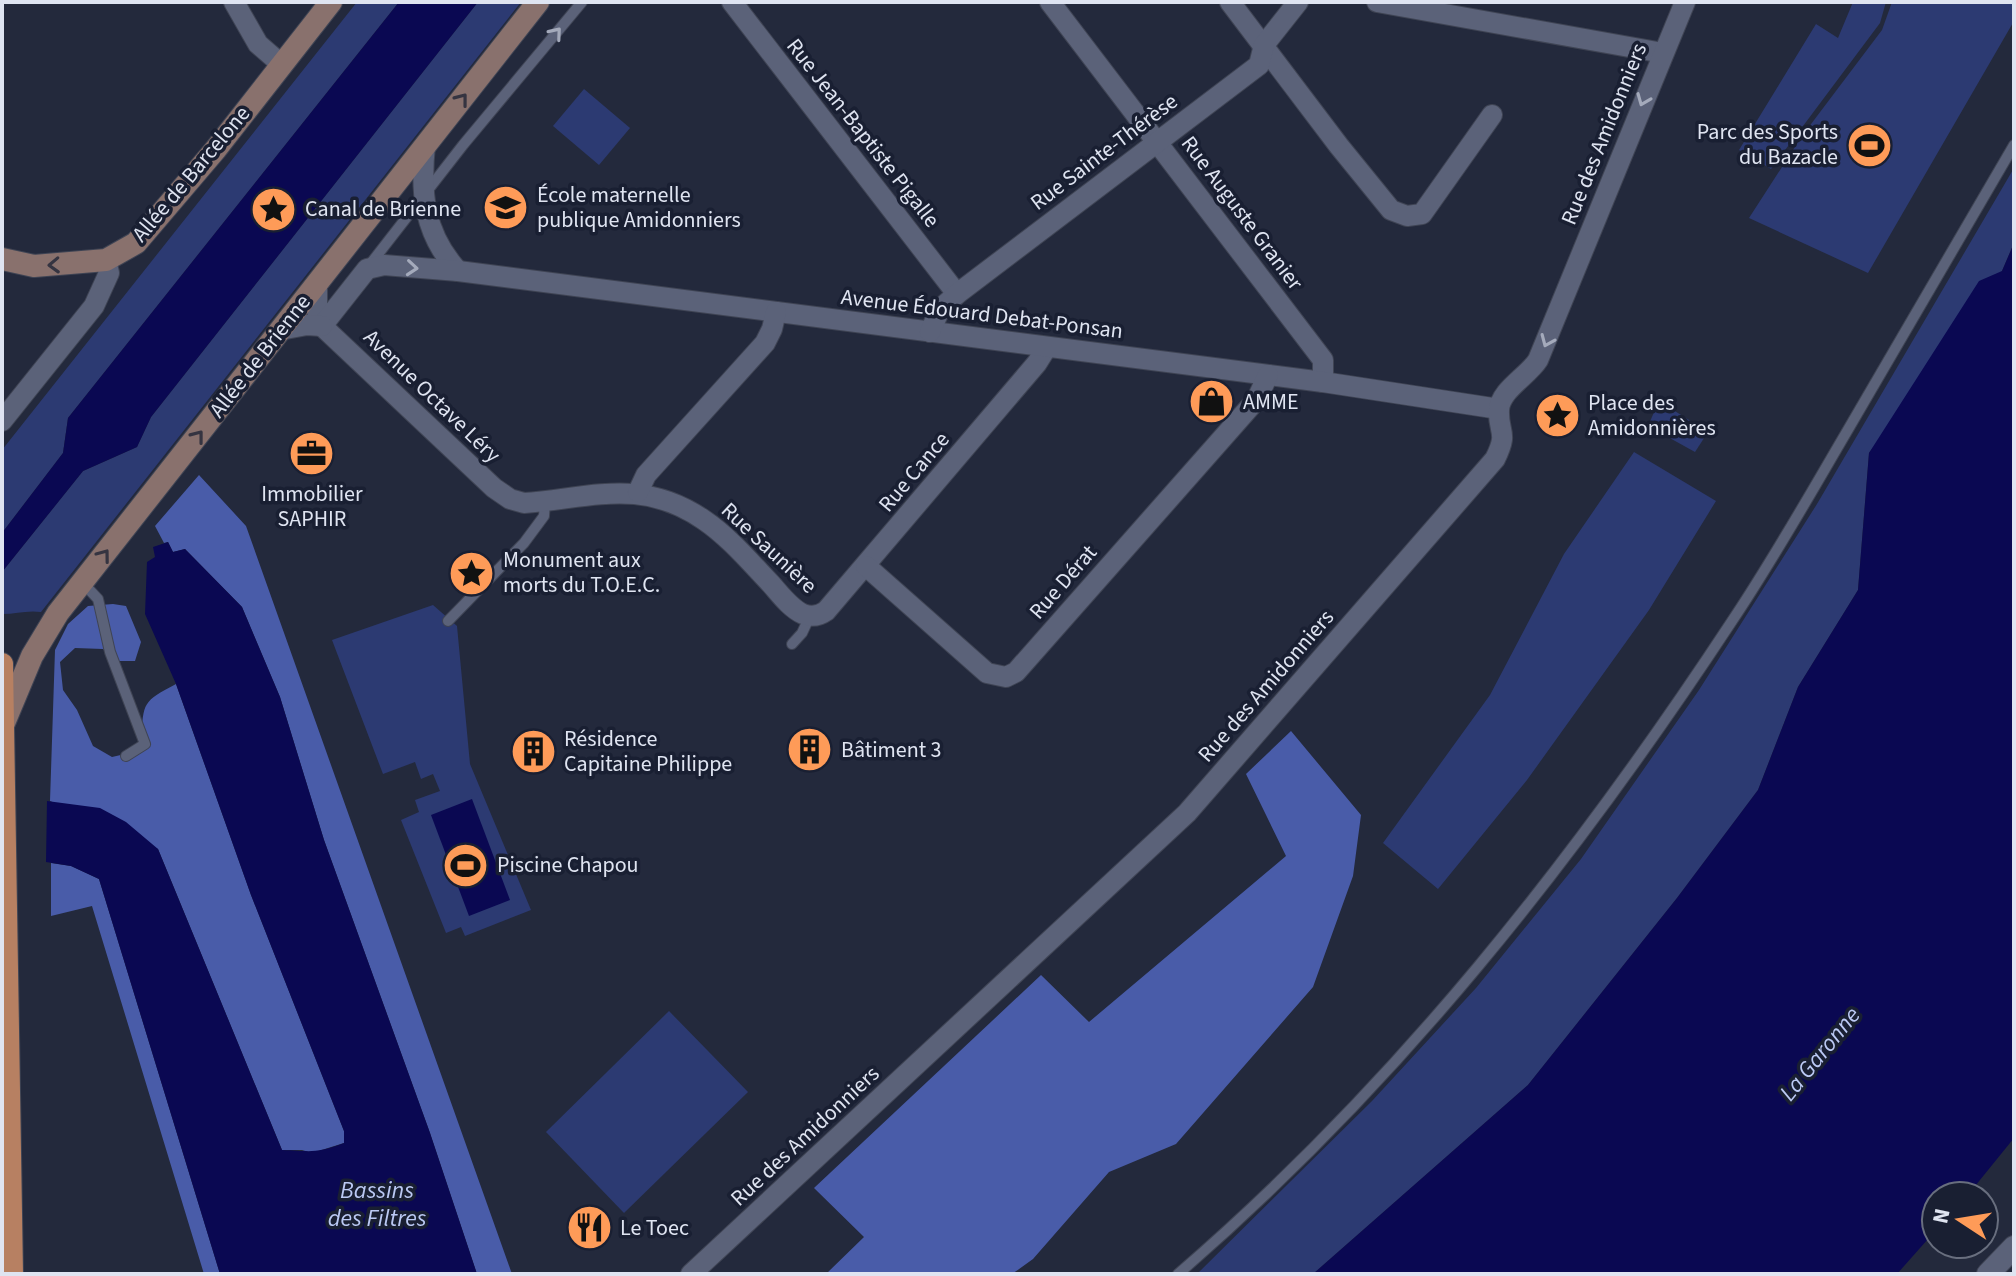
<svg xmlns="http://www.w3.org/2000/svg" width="2016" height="1276" font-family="'Source Sans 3',sans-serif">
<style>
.green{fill:#2c3a72}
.forest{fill:#495ca9}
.water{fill:#0a0852}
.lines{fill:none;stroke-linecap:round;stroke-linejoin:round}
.service-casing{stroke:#3f4454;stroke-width:12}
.minor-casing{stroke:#3f4454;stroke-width:22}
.tertiary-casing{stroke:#3f4454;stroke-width:24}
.secondary-casing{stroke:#3f4454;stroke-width:24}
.primary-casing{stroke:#3f4454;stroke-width:24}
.service{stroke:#5b6279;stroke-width:10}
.minor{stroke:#5b6279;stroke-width:20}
.tertiary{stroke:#5b6279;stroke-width:22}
.secondary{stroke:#89716d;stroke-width:22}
.primary{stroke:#b78062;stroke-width:22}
.oneway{stroke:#a4aabb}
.oneway2{stroke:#353441}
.labels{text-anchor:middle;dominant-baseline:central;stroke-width:7;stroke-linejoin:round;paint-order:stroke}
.poi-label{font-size:22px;fill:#dfe4f1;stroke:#191f32;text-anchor:start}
.street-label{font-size:22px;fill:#dfe4f1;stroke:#191f32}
.water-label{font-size:24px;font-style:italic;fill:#bbc9f4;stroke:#191f32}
</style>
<rect width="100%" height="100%" fill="#23293c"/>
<g class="green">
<polygon points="357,2 399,2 68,418 63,453 2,533 2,450"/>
<path d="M478,2H521L41,612C27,610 16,614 2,614V572L83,471L137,447L151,417Z"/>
<polygon points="1853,2 1886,2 1880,23 1771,169 1739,150 1816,24 1838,38"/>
<polygon points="1892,2 2014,2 2014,21 1868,273 1749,218 1802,136 1882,30"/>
<polygon points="584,89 630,128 599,165 553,126"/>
<polygon points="2014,168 2014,243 2002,271 1869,453 1858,590 1798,687 1758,790 1677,898 1528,1085 1313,1274 1197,1274 1372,1101 1476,988 1581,859 1699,690 1817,504"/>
<polygon points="1659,401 1708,432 1695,452 1648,426"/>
<polygon points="1634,452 1716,501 1649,610 1527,780 1438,889 1383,843 1490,695 1564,554"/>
<polygon points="433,605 457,626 470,764 531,910 465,936 461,927 446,933 401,820 419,812 415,800 440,791 433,774 421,779 415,762 383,774 332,640"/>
<polygon points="669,1011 748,1092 624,1213 546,1132"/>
</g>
<g class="forest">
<polygon points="199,475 246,526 512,1274 477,1274 430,1133 324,840 280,697 242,607 185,549 173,552 168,542 164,543 155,526"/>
<path d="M113,604L126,606L141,642L135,661H119L103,649L75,648L60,662L63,690L77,710L93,746L112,757L125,754L141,739C144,702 142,702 176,684L251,895L344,1131V1143L312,1153L302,1150H282L158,849L50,801L55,650L68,624L88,606Z"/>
<polygon points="1291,731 1361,815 1353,876 1313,987 1176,1144 1109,1172 1033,1259 1012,1274 826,1274 864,1237 814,1188 1041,975 1089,1022 1286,856 1246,774"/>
<polygon points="51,863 71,866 99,879 220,1274 204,1274 92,906 51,916"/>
</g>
<g class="water">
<polygon points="399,2 478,2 151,417 137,447 83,471 2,572 2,533 63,453 68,418"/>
<polygon points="2014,243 2014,1138 1967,1196 1936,1196 1936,1230 1897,1274 1313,1274 1528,1085 1677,898 1758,790 1798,687 1858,590 1869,453 1979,281 2002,271"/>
<path d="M168,542L173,552L185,549L242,607L280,697L324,840L430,1133L477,1274H220L99,879L71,866L46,862L47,801L100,808L126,822L158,849L282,1150C311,1151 315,1154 344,1143V1131L251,895L176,684L145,614L147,562L155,557L153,547Z"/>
<polygon points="472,799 510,900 469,916 431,815"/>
</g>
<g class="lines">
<defs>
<g id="service">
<polyline points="368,267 463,145 582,2"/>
<polyline points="83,583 98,599 110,652 145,744 126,756"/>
<polyline points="448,621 524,543 544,516 545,501"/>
<polyline points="792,644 802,633 810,616"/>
<path d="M1178,1274C1397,1085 1574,861 1732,621C1773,560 1809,496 1846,433C1902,337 1958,241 2014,145"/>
</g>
<g id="minor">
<polyline points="234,2 258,44 281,64"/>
<polyline points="732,2 957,294"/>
<polyline points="1050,2 1323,360 1323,382"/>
<polyline points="1230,2 1339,146 1391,210 1407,216 1422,214 1492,115"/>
<polyline points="1377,2 1663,53"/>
<path d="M425,145C420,193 424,234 458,271"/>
<path d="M317,284V311L322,326L494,488L510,499L524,503C591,498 642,477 704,520C729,537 750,562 771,584C780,594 790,608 803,614C811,617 819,616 826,611L1037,363L1047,347"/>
<polyline points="322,326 367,269 384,265 458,271 1323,382 1499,409"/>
<polyline points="280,330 307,325 322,326"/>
<polyline points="930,332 940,309 957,294 1259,65 1264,45 1298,2"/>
<polyline points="2,421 94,306 109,273 106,260"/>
<polyline points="638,492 646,475 765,343 772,329 776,312"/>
<polyline points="866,566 987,673 1006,677 1016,672 1257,399 1268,375"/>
<path d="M691,1274L1187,813L1495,459C1509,431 1498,434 1499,410C1500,390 1528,376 1538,360L1685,2"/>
</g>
<polyline id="tertiary" points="1988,1274 2014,1247"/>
<g id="secondary">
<polyline points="2,259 34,266 106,260 136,243 216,149 331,2"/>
<polyline points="4,723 32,656 58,613 538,2"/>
</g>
<polyline id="primary" points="2,664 12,1274"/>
</defs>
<use href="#service" class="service-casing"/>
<use href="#minor" class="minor-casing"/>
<use href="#tertiary" class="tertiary-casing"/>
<use href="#secondary" class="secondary-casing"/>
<use href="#primary" class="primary-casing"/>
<use href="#service" class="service"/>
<use href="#minor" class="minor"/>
<use href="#tertiary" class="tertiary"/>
<use href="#secondary" class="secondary"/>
<use href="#primary" class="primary"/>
</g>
<defs><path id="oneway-chevron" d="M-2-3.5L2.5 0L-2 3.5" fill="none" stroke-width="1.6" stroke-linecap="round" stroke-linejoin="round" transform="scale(2)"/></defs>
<g class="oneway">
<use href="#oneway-chevron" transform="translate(556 33) rotate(-50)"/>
<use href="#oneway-chevron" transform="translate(1643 100) rotate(112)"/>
<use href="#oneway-chevron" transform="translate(412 268) rotate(5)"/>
<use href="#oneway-chevron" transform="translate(1547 341) rotate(113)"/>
</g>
<g class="oneway2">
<use href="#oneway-chevron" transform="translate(462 99) rotate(-52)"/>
<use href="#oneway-chevron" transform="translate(54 265) rotate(178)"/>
<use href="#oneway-chevron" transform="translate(198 436) rotate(-52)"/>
<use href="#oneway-chevron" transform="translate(104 555) rotate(-53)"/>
</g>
<defs>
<symbol id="stadium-disc" viewBox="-11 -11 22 22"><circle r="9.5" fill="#fe9b58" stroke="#191f32"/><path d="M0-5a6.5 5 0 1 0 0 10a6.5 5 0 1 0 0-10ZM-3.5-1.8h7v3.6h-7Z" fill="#111"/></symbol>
<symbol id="school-disc" viewBox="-11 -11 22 22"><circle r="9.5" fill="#fe9b58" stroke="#191f32"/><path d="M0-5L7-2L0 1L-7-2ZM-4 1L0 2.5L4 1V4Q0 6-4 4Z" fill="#111"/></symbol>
<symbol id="sight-disc" viewBox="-11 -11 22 22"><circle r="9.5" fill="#fe9b58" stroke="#191f32"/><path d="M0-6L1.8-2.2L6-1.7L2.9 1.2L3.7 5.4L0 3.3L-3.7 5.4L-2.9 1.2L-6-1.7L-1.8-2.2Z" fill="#111"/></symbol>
<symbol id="shop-disc" viewBox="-11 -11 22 22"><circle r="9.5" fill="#fe9b58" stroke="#191f32"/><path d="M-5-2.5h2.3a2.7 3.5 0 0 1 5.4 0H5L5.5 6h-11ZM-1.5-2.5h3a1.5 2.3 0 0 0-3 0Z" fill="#111"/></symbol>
<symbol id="office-disc" viewBox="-11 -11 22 22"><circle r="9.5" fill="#fe9b58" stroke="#191f32"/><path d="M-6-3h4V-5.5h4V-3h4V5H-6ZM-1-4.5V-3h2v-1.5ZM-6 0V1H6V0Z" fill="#111"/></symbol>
<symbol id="building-disc" viewBox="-11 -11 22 22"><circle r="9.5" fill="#fe9b58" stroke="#191f32"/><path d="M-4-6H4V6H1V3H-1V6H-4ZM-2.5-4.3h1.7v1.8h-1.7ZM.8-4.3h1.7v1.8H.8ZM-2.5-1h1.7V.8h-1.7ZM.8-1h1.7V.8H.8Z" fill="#111"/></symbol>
<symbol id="restaurant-disc" viewBox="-11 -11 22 22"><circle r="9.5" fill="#fe9b58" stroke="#191f32"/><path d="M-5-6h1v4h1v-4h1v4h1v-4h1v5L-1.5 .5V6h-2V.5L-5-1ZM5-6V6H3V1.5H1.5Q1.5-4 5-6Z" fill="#111"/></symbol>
</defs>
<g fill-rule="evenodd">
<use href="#stadium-disc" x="1844" y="120" width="51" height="51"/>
<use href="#school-disc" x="480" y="182" width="51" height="51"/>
<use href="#sight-disc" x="248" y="184" width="51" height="51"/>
<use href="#shop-disc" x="1186" y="376" width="51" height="51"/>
<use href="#sight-disc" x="1532" y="390" width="51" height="51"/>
<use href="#office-disc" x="286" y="428" width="51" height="51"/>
<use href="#sight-disc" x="446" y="548" width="51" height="51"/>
<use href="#building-disc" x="784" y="724" width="51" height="51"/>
<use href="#building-disc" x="508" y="726" width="51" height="51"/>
<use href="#stadium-disc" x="440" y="840" width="51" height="51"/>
<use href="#restaurant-disc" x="564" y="1202" width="51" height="51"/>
</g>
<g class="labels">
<g class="poi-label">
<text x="1838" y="132" text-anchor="end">Parc des Sports<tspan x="1838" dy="25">du Bazacle</tspan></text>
<text x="537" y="195">École maternelle<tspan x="537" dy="25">publique Amidonniers</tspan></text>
<text x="305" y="209">Canal de Brienne</text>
<text x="1243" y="402">AMME</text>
<text x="1588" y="403">Place des<tspan x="1588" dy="25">Amidonnières</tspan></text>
<text x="312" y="494" text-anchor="middle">Immobilier<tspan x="312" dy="25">SAPHIR</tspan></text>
<text x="503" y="560">Monument aux<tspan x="503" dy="25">morts du T.O.E.C.</tspan></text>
<text x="564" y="739">Résidence<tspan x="564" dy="25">Capitaine Philippe</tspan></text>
<text x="841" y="750">Bâtiment 3</text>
<text x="497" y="865">Piscine Chapou</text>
<text x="620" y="1228">Le Toec</text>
</g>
<g class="street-label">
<text transform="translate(863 133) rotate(52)">Rue Jean-Baptiste Pigalle</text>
<text transform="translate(1604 134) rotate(-68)">Rue des Amidonniers</text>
<text transform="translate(1104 152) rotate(-37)">Rue Sainte-Thérèse</text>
<text transform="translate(191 174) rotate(-50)">Allée de Barcelone</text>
<text transform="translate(1242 213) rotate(53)">Rue Auguste Granier</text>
<text transform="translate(982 314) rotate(7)">Avenue Édouard Debat-Ponsan</text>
<text transform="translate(260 356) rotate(-52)">Allée de Brienne</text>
<text transform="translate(432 396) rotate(44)">Avenue Octave Léry</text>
<text transform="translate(914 472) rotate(-50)">Rue Cance</text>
<text transform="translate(769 548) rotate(43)">Rue Saunière</text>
<text transform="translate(1063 582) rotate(-49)">Rue Dérat</text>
<text transform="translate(1266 686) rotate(-49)">Rue des Amidonniers</text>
<text transform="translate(805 1136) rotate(-43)">Rue des Amidonniers</text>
</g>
<g class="water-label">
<text transform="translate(1820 1054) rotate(-51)">La Garonne</text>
<text x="377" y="1190">Bassins<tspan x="377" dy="28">des Filtres</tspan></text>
</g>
</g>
<rect width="2016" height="1276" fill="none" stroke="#dfe4f1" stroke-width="8"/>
<g transform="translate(1960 1220) rotate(282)"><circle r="38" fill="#191f32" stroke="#686e7e" stroke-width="2"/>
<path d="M0-6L14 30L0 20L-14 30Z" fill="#fe9b58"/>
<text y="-12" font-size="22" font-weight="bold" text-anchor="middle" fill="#dfe4f1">N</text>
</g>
</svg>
